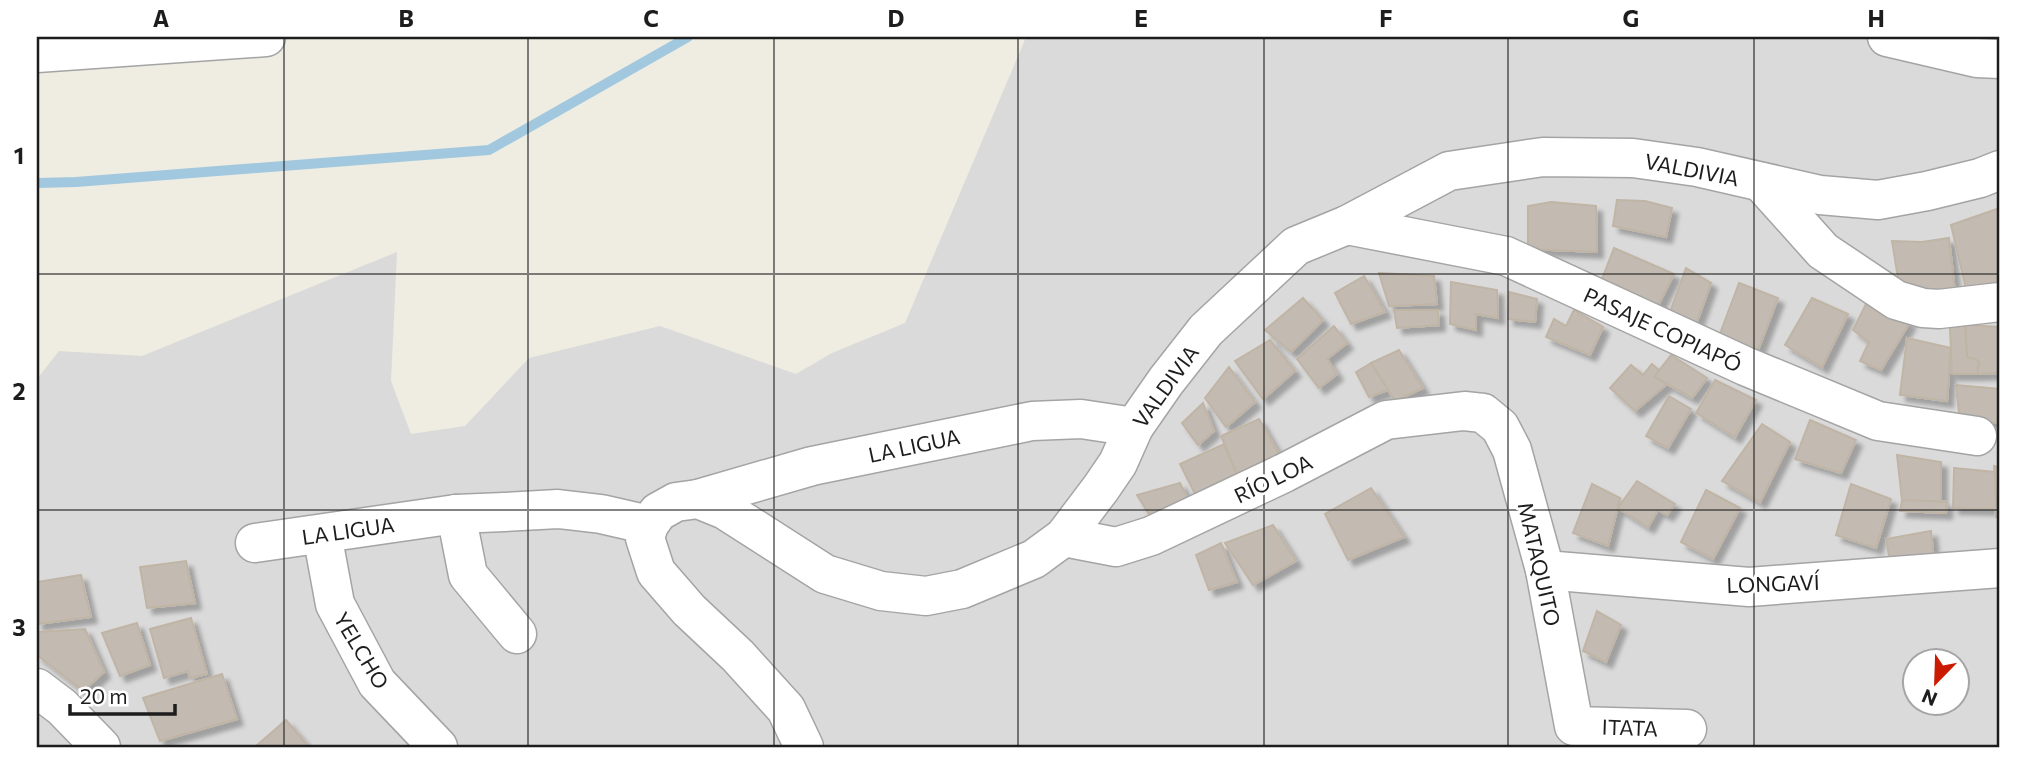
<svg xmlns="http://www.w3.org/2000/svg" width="2037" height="784" font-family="Commissioner,sans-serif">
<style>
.residential{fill:#dbdada;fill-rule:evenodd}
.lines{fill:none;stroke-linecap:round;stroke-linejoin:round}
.stream{stroke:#a1c8de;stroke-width:10}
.building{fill:#c3bbb2;stroke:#c0b4a5;stroke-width:2;filter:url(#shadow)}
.minor-casing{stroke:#a4a4a4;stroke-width:41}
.minor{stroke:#fff;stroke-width:38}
.grid{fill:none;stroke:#1d1d1d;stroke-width:2;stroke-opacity:0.55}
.labels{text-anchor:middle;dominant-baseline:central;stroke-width:6;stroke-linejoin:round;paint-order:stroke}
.street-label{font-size:21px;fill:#1d1d1d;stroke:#fff}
.neatline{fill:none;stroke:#1d1d1d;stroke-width:2.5}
.grid-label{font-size:23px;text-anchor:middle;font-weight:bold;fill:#1d1d1d}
</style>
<defs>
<filter id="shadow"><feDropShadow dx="6" dy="6" stdDeviation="2" flood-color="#0004"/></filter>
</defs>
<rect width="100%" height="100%" fill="#efece2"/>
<path class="residential" d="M1026,37H2000V747H37V379L59,351L142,356L397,252L391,381L411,434L465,426L529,358L660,326L796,374L832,353L905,323ZM1914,662H1956V704H1914Z"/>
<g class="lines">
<polyline class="stream" points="37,183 76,182 489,150 688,37"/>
</g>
<g class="building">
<polygon points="1617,200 1645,201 1672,208 1666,237 1613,226"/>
<polygon points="1551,202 1596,206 1597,252 1528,249 1528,206"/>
<polygon points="2000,208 2000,291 1968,297 1951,225"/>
<polygon points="1949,238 1955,292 1921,292 1899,284 1892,241 1922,242"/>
<polygon points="1614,248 1674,274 1656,310 1600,284"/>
<polygon points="1686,268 1711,283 1693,333 1666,323"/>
<polygon points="1379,273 1434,276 1437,304 1389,306"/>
<polygon points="1364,276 1385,312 1351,324 1335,293"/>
<polygon points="1451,282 1497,290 1498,318 1476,314 1476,330 1450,324"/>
<polygon points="1739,283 1778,298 1758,350 1718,339"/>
<polygon points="1509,292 1537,299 1535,322 1508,319"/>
<polygon points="1303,298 1323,320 1291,352 1265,330"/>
<polygon points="1812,298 1848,314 1822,367 1785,345"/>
<polygon points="1868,300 1910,322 1881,370 1860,361 1869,342 1853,330"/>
<polygon points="1394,310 1438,310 1439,325 1397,328"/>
<polygon points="1574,310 1603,327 1590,355 1546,337 1554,319 1566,326"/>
<polygon points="1965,325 2000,327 2000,373 1977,374 1979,361 1967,357"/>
<polygon points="1965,325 1967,357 1979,361 1977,374 1952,374 1950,328"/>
<polygon points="1334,326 1347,343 1327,359 1337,374 1319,388 1297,359"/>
<polygon points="1907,338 1951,348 1947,401 1900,395"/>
<polygon points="1270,340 1295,371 1263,399 1235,361"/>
<polygon points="1399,350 1423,388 1395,401 1371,363"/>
<polygon points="1671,355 1707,378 1692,398 1654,377"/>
<polygon points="1371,363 1388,390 1369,397 1356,372"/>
<polygon points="1652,364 1659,370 1654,377 1667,384 1635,411 1610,388 1631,365 1643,375"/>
<polygon points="1229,367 1255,402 1226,427 1205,398"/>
<polygon points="1715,380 1756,400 1735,437 1696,413"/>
<polygon points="1956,385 2000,389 2000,423 1960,422"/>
<polygon points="1669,396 1691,409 1668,448 1646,436"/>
<polygon points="1203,403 1214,431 1198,445 1182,423"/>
<polygon points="1259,419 1286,466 1241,485 1221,436"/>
<polygon points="1810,420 1856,440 1841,473 1795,459"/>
<polygon points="1762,424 1790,442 1760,502 1722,481"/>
<polygon points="1224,444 1241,485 1199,502 1180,464"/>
<polygon points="1897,455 1941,462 1941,502 1902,500"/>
<polygon points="1994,466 2000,467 2000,517 1996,517"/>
<polygon points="1954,468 1995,472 1996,509 1953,508"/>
<polygon points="1637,481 1675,504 1667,515 1658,510 1648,527 1618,508"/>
<polygon points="1180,483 1193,509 1157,527 1137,495"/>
<polygon points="1592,484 1620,498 1608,546 1573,533"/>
<polygon points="1851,484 1891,499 1876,548 1836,535"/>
<polygon points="1371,488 1404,537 1348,560 1325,514"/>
<polygon points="1706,490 1740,508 1713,559 1681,542"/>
<polygon points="1902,500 1947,502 1946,513 1900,511"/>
<polygon points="1273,525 1296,561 1253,585 1225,543"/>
<polygon points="1931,531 1935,570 1892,573 1886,539"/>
<polygon points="1221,543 1237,582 1209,590 1196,555"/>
<polygon points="186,561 195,603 147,608 140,567"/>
<polygon points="81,575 91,617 37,624 37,582"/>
<polygon points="1597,611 1621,625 1606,662 1583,651"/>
<polygon points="191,618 207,674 190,678 188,671 164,678 150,629"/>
<polygon points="137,623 150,665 120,676 102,633"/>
<polygon points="85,629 104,672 83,691 37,655 37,632"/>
<polygon points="222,674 237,719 160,741 143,698"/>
<polygon points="286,720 309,747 255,747"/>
</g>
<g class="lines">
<defs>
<g id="minor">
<polyline points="1887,37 1977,58 2000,59"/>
<polyline points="37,53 266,37"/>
<polyline points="1761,182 1823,251 1896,300 1923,308 1939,309 2000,302"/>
<polyline points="1347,225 1506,256 1745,366 1878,421 1977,436"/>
<polyline points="698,499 812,466 1032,421 1081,419 1134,427"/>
<polyline points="456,514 468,575 517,634"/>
<polyline points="322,534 335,604 377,683 438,747"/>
<polyline points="1064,537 1116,547 1151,536 1284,473 1386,420 1464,411 1483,413 1500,427 1512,450 1545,570 1574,726 1687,729"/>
<polyline points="255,543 456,514 504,512 558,509 601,514 649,525"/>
<polyline points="1545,570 1749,587 2000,568"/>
<polyline points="37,688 62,707 101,747"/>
<polyline points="804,747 786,709 738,656 689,610 656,572 645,538 649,525 658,512 676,502 698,499 725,510 825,574 881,591 926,596 962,589 1034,559 1064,537 1101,488 1118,463 1134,427 1166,381 1206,330 1296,246 1347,225 1449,171 1543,157 1633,158 1697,167 1820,195 1878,200 1927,191 1980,178 2000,170"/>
</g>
</defs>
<use href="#minor" class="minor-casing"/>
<use href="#minor" class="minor"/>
</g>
<path class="grid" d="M284,37V747M528,37V747M774,37V747M1018,37V747M1264,37V747M1508,37V747M1754,37V747M37,274H2000M37,510H2000"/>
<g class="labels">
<g class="street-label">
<text transform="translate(1692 169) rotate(11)">VALDIVIA</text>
<text transform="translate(1663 329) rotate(25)">PASAJE COPIAPÓ</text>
<text transform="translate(1165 386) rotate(-54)">VALDIVIA</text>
<text transform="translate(914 445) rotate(-12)">LA LIGUA</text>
<text transform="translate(1273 478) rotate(-26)">RÍO LOA</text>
<text transform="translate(348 530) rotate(-8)">LA LIGUA</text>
<text transform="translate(1540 564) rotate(77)">MATAQUITO</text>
<text transform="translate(1773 583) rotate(-2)">LONGAVÍ</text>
<text transform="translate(362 650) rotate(59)">YELCHO</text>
<text transform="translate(1630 727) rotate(2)">ITATA</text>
</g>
</g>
<rect width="2037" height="784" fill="none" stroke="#ffffff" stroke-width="77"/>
<g transform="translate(1936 682) rotate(203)"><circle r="33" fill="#ffffff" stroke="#a5a5a5" stroke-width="2"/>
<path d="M0-5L12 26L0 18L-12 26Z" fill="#ca1b00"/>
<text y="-10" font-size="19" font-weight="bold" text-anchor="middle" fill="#1d1d1d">N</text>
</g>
<path d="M70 704v10h105v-10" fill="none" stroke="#1d1d1d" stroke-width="3.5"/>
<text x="80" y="704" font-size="21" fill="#1d1d1d" stroke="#ffffff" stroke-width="5" paint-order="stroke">20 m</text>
<rect x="38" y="38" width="1960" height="708" class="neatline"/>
<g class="grid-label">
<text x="161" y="27">A</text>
<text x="406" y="27">B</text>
<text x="651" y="27">C</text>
<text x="896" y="27">D</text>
<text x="1141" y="27">E</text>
<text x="1386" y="27">F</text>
<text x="1631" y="27">G</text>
<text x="1876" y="27">H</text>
<text x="19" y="164">1</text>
<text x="19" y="400">2</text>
<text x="19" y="636">3</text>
</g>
</svg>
